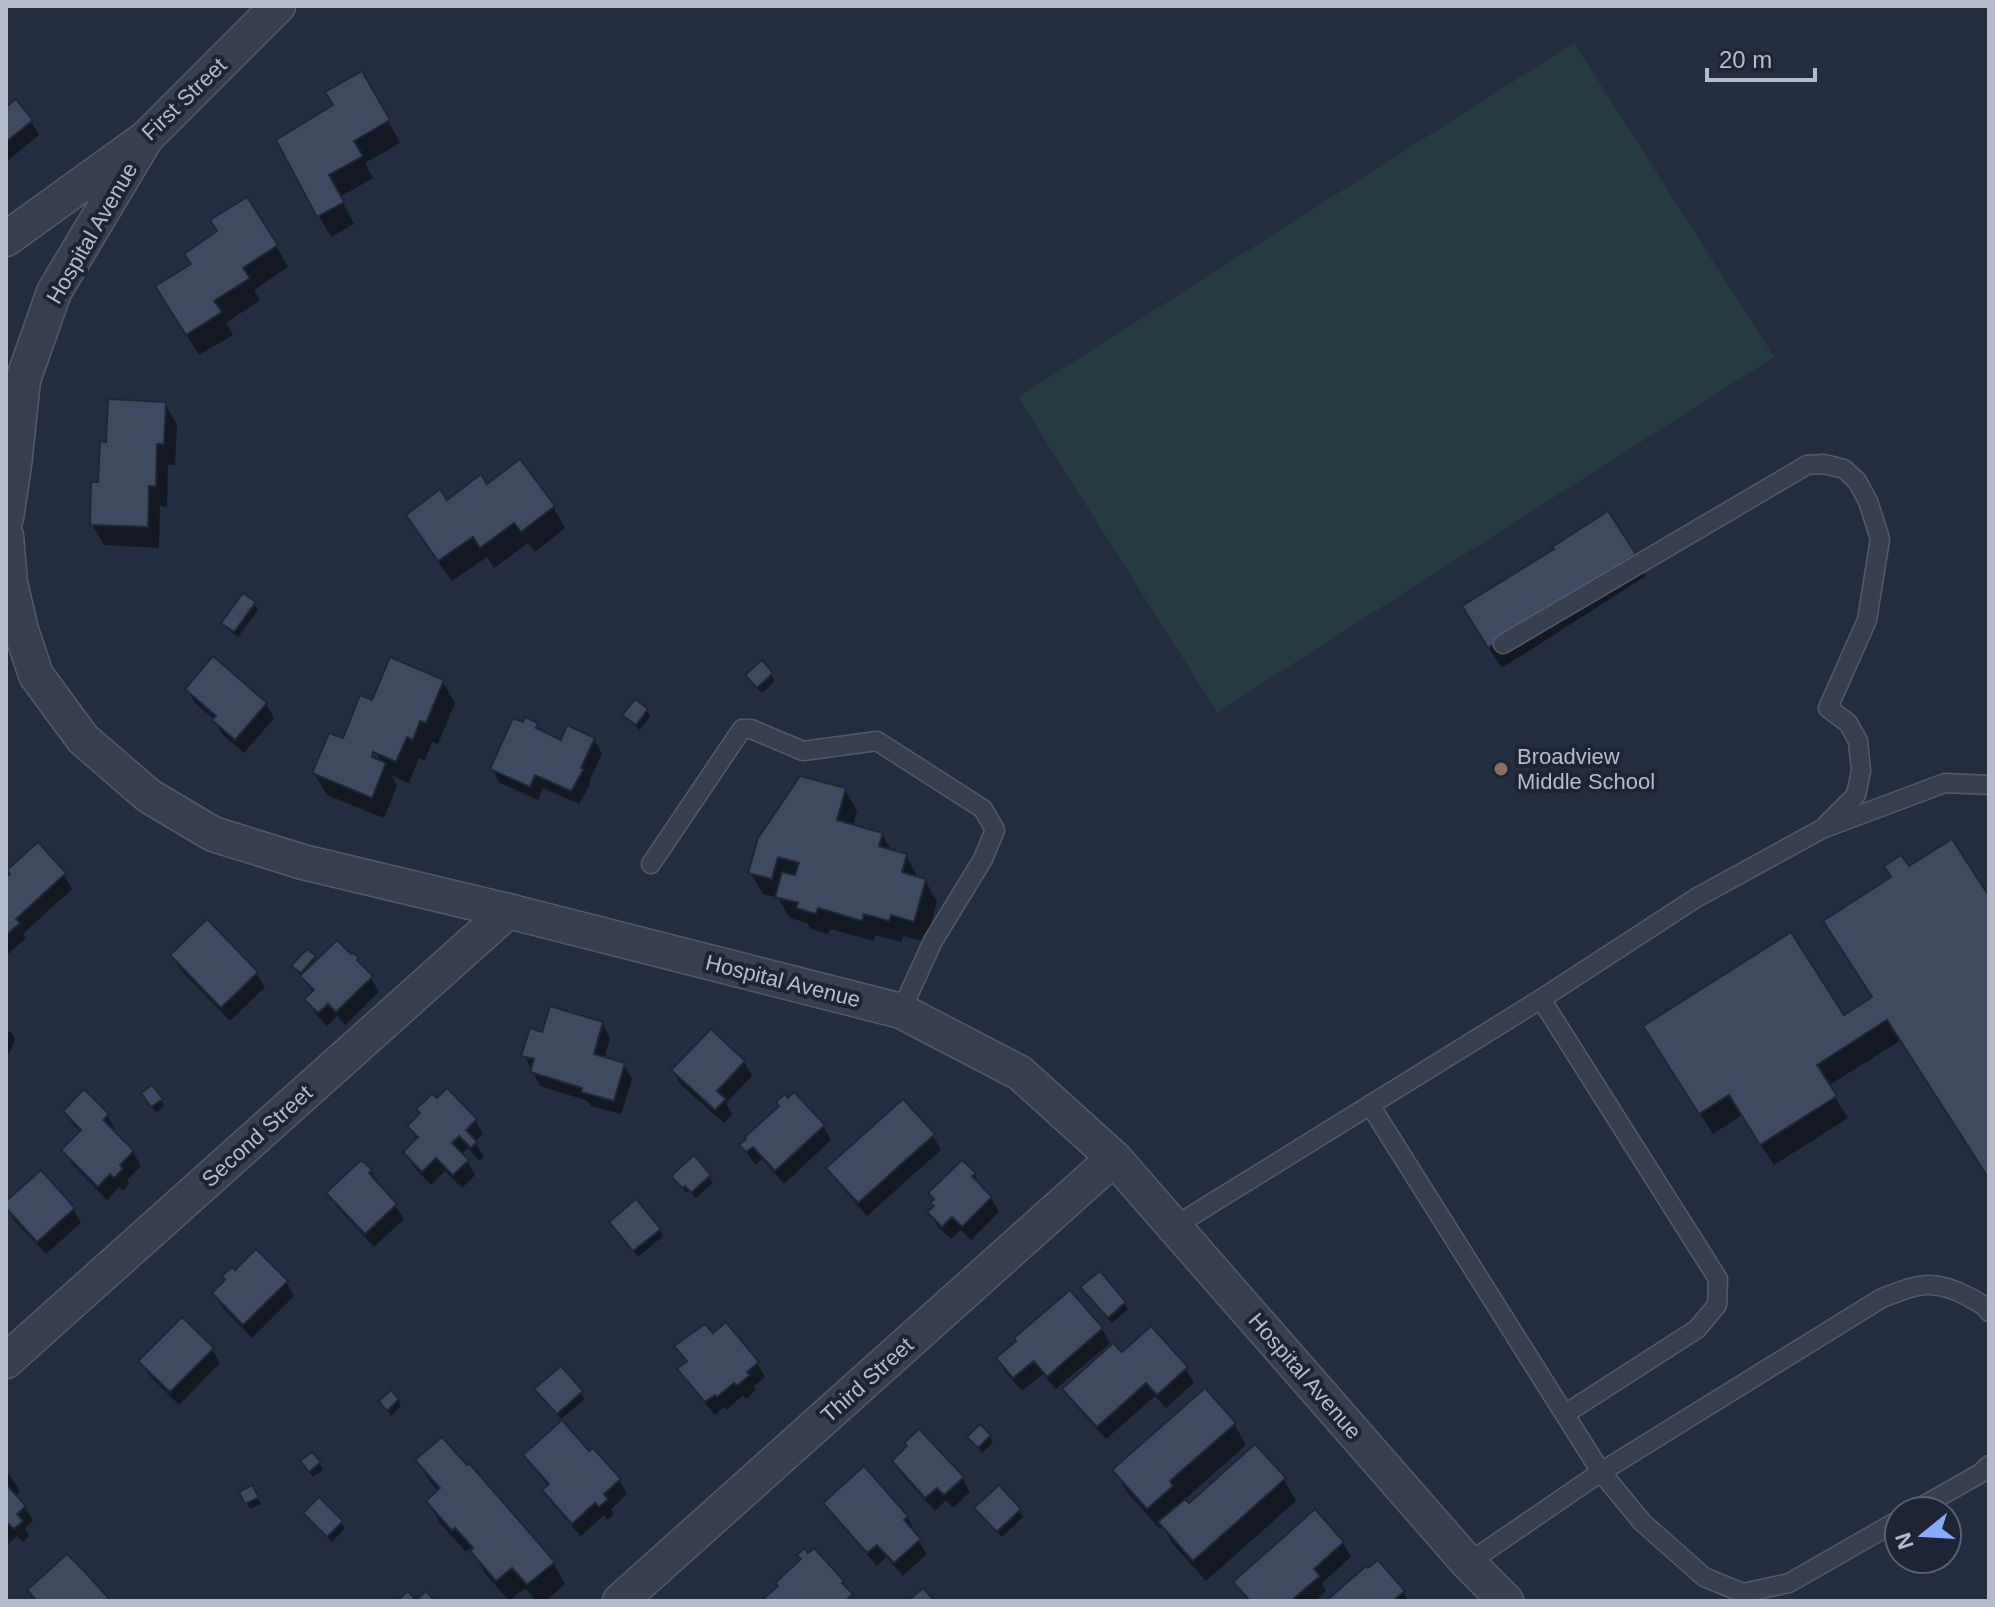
<svg xmlns="http://www.w3.org/2000/svg" width="1995" height="1607" font-family="Arial,sans-serif">
<style>
.green{fill:#263b41}
.shadow{fill:#0007;fill-rule:evenodd}
.building{fill:#3f4a60;stroke:#1f2737;stroke-width:2}
.lines{fill:none;stroke-linecap:round;stroke-linejoin:round}
.service-casing{stroke:#535b6b;stroke-width:21}
.minor-casing{stroke:#535b6b;stroke-width:37}
.service{stroke:#384050;stroke-width:18}
.minor{stroke:#384050;stroke-width:34}
.education-dot{fill:#8d6e63;stroke:#1d2535;stroke-width:3}
.labels{text-anchor:middle;dominant-baseline:central;stroke-width:8;stroke-linejoin:round;paint-order:stroke}
.street-label{font-size:22px;fill:#b4bbcb;stroke:#1d2535}
.poi-label{font-size:22px;fill:#b4bbcb;stroke:#1d2535;text-anchor:start}
</style>
<rect width="100%" height="100%" fill="#242d40"/>
<polygon class="green" points="1574,43 1774,357 1217,712 1018,397"/>
<g class="shadow">
<polygon points="362,73 400,143 365,163 373,178 340,197 354,224 331,237 319,216 336,106"/>
<polygon points="6,109 31,121 39,135 6,162"/>
<polygon points="276,246 288,267 254,290 260,300 226,323 233,335 199,355 170,308"/>
<polygon points="165,404 177,425 175,465 168,465 167,507 160,506 159,548 104,545 92,524 108,444"/>
<polygon points="487,487 553,507 565,528 535,552 528,543 494,568 487,557 452,581 420,537 408,515"/>
<polygon points="1634,555 1646,576 1502,668 1476,628"/>
<polygon points="254,604 258,610 238,637 227,629 223,623"/>
<polygon points="762,663 775,681 762,693 751,682"/>
<path d="M442,681L455,703L438,744L432,742L425,760L419,758L409,783L391,775L397,786L384,818L327,795L314,773L373,703ZM370,743L381,761H376L367,745Z"/>
<polygon points="187,689 266,704 274,718 244,753 222,734 214,719 195,703"/>
<polygon points="647,710 650,717 640,730 629,721 625,715"/>
<polygon points="537,725 541,733 562,742 594,739 602,754 589,782 590,785 579,804 543,788 538,800 500,783 492,769"/>
<polygon points="845,790 857,811 853,826 882,834 892,852 906,856 918,877 925,880 937,902 926,942 903,936 901,942 875,935 874,941 830,929 828,934 811,929 807,923 790,918 778,898 763,894 750,872"/>
<polygon points="1901,858 1989,1178 1901,1040 1828,1086 1848,1118 1774,1165 1742,1115 1713,1134 1658,1048 1843,1018 1874,999 1893,878"/>
<polygon points="64,875 72,889 23,934 26,938 8,954 6,951 6,880"/>
<polygon points="307,951 317,962 353,955 371,978 379,992 345,1025 337,1016 327,1026 315,1013 307,999 314,993 293,966"/>
<polygon points="172,955 256,973 265,987 230,1021 180,969"/>
<polygon points="602,1023 610,1038 604,1059 624,1065 632,1079 621,1114 591,1106 588,1101 540,1086 524,1055 544,1035"/>
<polygon points="6,1031 12,1033 15,1040 9,1054 6,1052"/>
<polygon points="744,1062 752,1076 726,1103 732,1114 724,1123 681,1085 673,1071"/>
<polygon points="147,1100 161,1100 164,1106 156,1112"/>
<polygon points="65,1111 107,1115 115,1129 113,1132 133,1152 141,1166 127,1180 129,1184 123,1191 119,1187 107,1200 72,1164 64,1150 81,1133 73,1125"/>
<polygon points="475,1120 483,1134 475,1142 484,1157 480,1161 468,1148 461,1155 467,1161 475,1175 462,1188 445,1171 431,1185 414,1167 406,1153 418,1141 409,1127"/>
<polygon points="823,1126 831,1140 784,1184 762,1159 755,1165 742,1145"/>
<polygon points="933,1136 941,1150 867,1216 837,1182 829,1168"/>
<polygon points="694,1158 713,1183 696,1198 689,1191 687,1193 677,1183"/>
<polygon points="371,1171 404,1219 374,1247 337,1207 329,1193"/>
<polygon points="974,1174 982,1189 991,1198 999,1212 971,1240 961,1230 951,1239 938,1227 930,1213 935,1207 935,1201 931,1194"/>
<polygon points="6,1204 73,1209 81,1223 46,1254 13,1219"/>
<polygon points="615,1228 659,1230 663,1236 638,1257"/>
<polygon points="1099,1273 1128,1309 1112,1323 1086,1294"/>
<polygon points="286,1282 294,1296 252,1338 222,1307 214,1293"/>
<polygon points="1070,1293 1102,1329 1110,1343 1056,1389 1043,1374 1022,1391 1006,1373 998,1359"/>
<polygon points="712,1336 757,1363 765,1377 754,1386 756,1390 746,1399 743,1395 726,1410 724,1407 715,1415 688,1383 680,1369 687,1363 677,1347"/>
<polygon points="212,1349 220,1363 179,1405 149,1375 141,1361"/>
<polygon points="1122,1355 1186,1369 1194,1383 1166,1408 1155,1396 1106,1439 1073,1403 1065,1389"/>
<polygon points="560,1369 585,1399 561,1419 540,1396"/>
<polygon points="398,1400 401,1406 391,1416 385,1408"/>
<polygon points="1234,1424 1246,1445 1184,1500 1189,1505 1284,1480 1296,1501 1206,1581 1173,1544 1163,1527 1160,1529 1127,1492 1115,1471"/>
<polygon points="989,1436 993,1442 982,1453 970,1437"/>
<polygon points="526,1455 619,1480 627,1494 611,1509 614,1514 608,1520 604,1515 581,1536 553,1505 545,1491 549,1487 534,1469"/>
<polygon points="418,1461 553,1563 565,1584 546,1601 536,1601 525,1588 509,1601 485,1573 474,1554 469,1548 465,1551 440,1523 428,1501 439,1492 430,1482"/>
<polygon points="894,1461 962,1478 970,1492 953,1508 946,1500 935,1511 902,1475"/>
<polygon points="319,1463 323,1470 313,1477 306,1468"/>
<polygon points="864,1469 907,1517 915,1531 913,1533 927,1554 903,1576 886,1557 877,1566 834,1517 826,1503"/>
<polygon points="6,1470 20,1491 15,1496 25,1507 33,1521 25,1528 29,1536 23,1542 17,1536 6,1546"/>
<polygon points="252,1488 261,1504 250,1509 242,1493"/>
<polygon points="999,1488 1023,1517 1002,1537 980,1514"/>
<polygon points="305,1513 341,1522 345,1528 332,1542 309,1519"/>
<polygon points="1343,1543 1351,1557 1322,1583 1326,1591 1315,1601 1248,1601 1236,1583"/>
<polygon points="1403,1592 1408,1601 1329,1601"/>
</g>
<g class="building">
<polygon points="362,71 390,120 354,141 363,156 329,175 344,202 317,217 276,140 333,105 325,92"/>
<polygon points="16,99 33,120 6,142 6,107"/>
<polygon points="247,197 278,245 243,268 250,278 214,301 222,312 186,335 155,286 191,264 184,254 217,231 210,220"/>
<polygon points="108,399 166,402 164,444 157,444 156,486 149,486 148,527 90,525 91,482 98,482 100,441 106,442"/>
<polygon points="520,459 555,506 521,532 514,523 480,548 473,537 438,561 406,515 440,489 447,500 481,474 487,484"/>
<polygon points="1608,511 1636,554 1488,648 1462,606 1554,549 1552,547"/>
<polygon points="243,593 256,602 234,632 221,623"/>
<polygon points="213,656 267,703 235,740 212,720 216,716 185,689"/>
<polygon points="390,657 444,680 426,723 420,721 413,740 407,737 396,762 373,752 372,757 386,763 372,798 312,773 329,733 343,738 360,695 372,700"/>
<polygon points="762,660 773,673 757,688 745,675"/>
<polygon points="635,699 648,709 636,725 622,715"/>
<polygon points="525,717 538,723 536,728 561,740 567,725 595,738 581,768 584,769 571,791 535,775 530,787 490,769 513,718 523,722"/>
<polygon points="800,776 846,788 837,820 883,833 879,846 907,854 902,872 926,879 914,922 891,915 889,921 864,914 862,921 818,908 816,914 796,908 798,903 775,897 782,872 795,875 799,863 778,857 772,879 748,873 758,838"/>
<polygon points="1952,839 1989,896 1989,1179 1887,1020 1817,1065 1837,1096 1760,1145 1729,1095 1699,1114 1643,1026 1791,932 1844,1015 1872,997 1823,921 1891,877 1884,866 1901,855 1909,866"/>
<polygon points="38,842 66,873 16,919 20,923 6,935 6,877 10,874 7,870"/>
<polygon points="207,919 258,972 221,1008 170,955"/>
<polygon points="337,940 351,954 353,953 359,958 357,960 373,976 336,1012 328,1004 318,1013 304,999 314,990 300,976"/>
<polygon points="307,949 316,956 301,973 291,966"/>
<polygon points="550,1006 603,1022 594,1054 625,1063 614,1101 581,1092 582,1088 530,1072 534,1059 521,1056 530,1028 542,1032"/>
<polygon points="711,1029 745,1061 717,1091 726,1099 715,1110 671,1070"/>
<polygon points="152,1085 163,1099 151,1107 141,1093"/>
<polygon points="447,1088 477,1119 466,1130 477,1142 471,1148 459,1136 452,1143 469,1160 453,1175 436,1158 422,1172 403,1152 418,1137 407,1126 420,1113 416,1109 432,1094 437,1098"/>
<polygon points="84,1089 109,1114 103,1120 134,1151 120,1165 123,1169 114,1178 110,1174 98,1187 61,1150 81,1130 63,1111"/>
<polygon points="794,1092 825,1125 775,1171 753,1147 746,1152 739,1145 746,1139 745,1137 779,1106 776,1102 785,1094 788,1098"/>
<polygon points="903,1099 935,1134 858,1203 826,1168"/>
<polygon points="694,1155 711,1175 691,1193 685,1186 682,1188 671,1176"/>
<polygon points="962,1160 976,1173 972,1176 992,1197 962,1227 952,1217 942,1227 927,1212 934,1206 930,1203 934,1199 928,1193"/>
<polygon points="363,1161 372,1170 369,1173 397,1204 365,1234 326,1193 359,1162"/>
<polygon points="41,1170 75,1208 37,1242 6,1208 6,1201"/>
<polygon points="636,1199 661,1229 633,1251 609,1222"/>
<polygon points="256,1249 288,1281 243,1325 212,1293 225,1280 222,1276 232,1267 235,1270"/>
<polygon points="1100,1271 1126,1302 1108,1318 1080,1287"/>
<polygon points="1070,1290 1103,1328 1047,1377 1034,1361 1013,1378 996,1358 1016,1341 1014,1338"/>
<polygon points="182,1317 214,1348 170,1392 138,1361"/>
<polygon points="726,1322 759,1362 747,1372 750,1375 737,1386 734,1383 717,1397 715,1395 705,1402 677,1369 687,1361 674,1346 705,1324 713,1333"/>
<polygon points="1151,1326 1188,1367 1157,1395 1146,1383 1097,1427 1062,1389 1113,1343 1122,1352"/>
<polygon points="561,1366 583,1391 557,1414 534,1389"/>
<polygon points="1205,1388 1236,1423 1170,1481 1173,1486 1147,1509 1112,1470"/>
<polygon points="391,1390 399,1399 387,1411 379,1401"/>
<polygon points="562,1420 589,1451 593,1448 621,1479 604,1494 608,1499 599,1507 595,1503 572,1524 542,1490 549,1484 523,1455"/>
<polygon points="980,1424 991,1435 978,1448 967,1437"/>
<polygon points="919,1429 964,1477 944,1495 937,1488 925,1498 892,1461 907,1446 904,1443"/>
<polygon points="442,1437 467,1465 469,1463 555,1562 527,1585 512,1568 496,1581 470,1551 473,1548 455,1528 452,1531 426,1501 440,1488 415,1460"/>
<polygon points="1255,1444 1286,1478 1193,1561 1158,1522 1185,1499 1189,1503"/>
<polygon points="312,1452 321,1462 309,1472 300,1461"/>
<polygon points="864,1466 908,1516 904,1520 921,1539 894,1563 877,1545 867,1553 823,1503"/>
<polygon points="6,1484 26,1506 17,1514 23,1521 14,1529 8,1524 6,1525"/>
<polygon points="252,1485 259,1497 245,1504 239,1492"/>
<polygon points="999,1485 1021,1509 997,1532 974,1508"/>
<polygon points="319,1497 343,1521 327,1537 303,1513"/>
<polygon points="1315,1509 1344,1542 1314,1569 1320,1576 1291,1601 1250,1601 1233,1582"/>
<polygon points="804,1548 808,1553 814,1548 844,1581 842,1583 853,1594 846,1601 761,1601 778,1586 775,1583 801,1559 797,1555"/>
<polygon points="67,1554 87,1574 111,1601 37,1601 27,1590"/>
<polygon points="1378,1560 1405,1591 1395,1599 1397,1601 1326,1601 1366,1566 1368,1568"/>
<polygon points="923,1588 935,1601 908,1601"/>
<polygon points="408,1591 416,1600 426,1591 435,1601 397,1601"/>
</g>
<g class="lines">
<defs>
<g id="service">
<polyline points="1503,644 1807,465 1824,464 1844,469 1857,481 1868,501 1880,539 1867,620 1828,708 1848,723 1858,741 1861,771 1856,795 1827,824"/>
<polyline points="651,864 742,729 751,729 803,751 877,741 983,809 995,830 983,859 933,941 901,1011"/>
<polyline points="1541,999 1718,1279 1717,1305 1697,1329 1565,1414"/>
<polyline points="1370,1105 1601,1472 1468,1563"/>
<polyline points="1175,1226 1541,999 1696,898 1822,829 1945,783 1989,785"/>
<polyline points="1914,1511 1981,1473 1989,1465"/>
<path d="M1899,1520L1789,1583L1743,1593L1704,1577L1642,1522L1601,1472L1882,1298C1918,1284 1933,1278 1969,1297C1977,1302 1984,1304 1989,1312"/>
</g>
<g id="minor">
<polyline points="6,239 146,138 278,6"/>
<polyline points="6,518 14,465 23,380 54,292 146,138"/>
<polyline points="6,536 10,583 21,630 36,675 83,739 149,796 213,834 303,862 508,911 901,1011 1020,1073 1114,1158 1468,1563 1506,1601"/>
<polyline points="6,1361 508,911"/>
<polyline points="620,1601 1114,1158"/>
</g>
</defs>
<use href="#service" class="service-casing"/>
<use href="#minor" class="minor-casing"/>
<use href="#service" class="service"/>
<use href="#minor" class="minor"/>
</g>
<circle class="education-dot" cx="1501" cy="769" r="8"/>
<g class="labels">
<g class="street-label">
<text transform="translate(184 99) rotate(-44)">First Street</text>
<text transform="translate(92 233) rotate(-60)">Hospital Avenue</text>
<text transform="translate(783 981) rotate(14)">Hospital Avenue</text>
<text transform="translate(257 1136) rotate(-42)">Second Street</text>
<text transform="translate(1305 1376) rotate(49)">Hospital Avenue</text>
<text transform="translate(867 1380) rotate(-42)">Third Street</text>
</g>
<g class="poi-label">
<text x="1517" y="756">Broadview<tspan x="1517" dy="25">Middle School</tspan></text>
</g>
</g>
<rect width="1995" height="1607" fill="none" stroke="#b4bbcb" stroke-width="16"/>
<g transform="translate(1923 1535) rotate(252)"><circle r="38" fill="#1d2535" stroke="#596171" stroke-width="2"/>
<path d="M0-6L14 30L0 20L-14 30Z" fill="#87aafd"/>
<text y="-12" font-size="22" font-weight="bold" text-anchor="middle" fill="#b4bbcb">N</text>
</g>
<path d="M1707 68v12h108v-12" fill="none" stroke="#b4bbcb" stroke-width="4"/>
<text x="1719" y="68" font-size="24" fill="#b4bbcb" stroke="#1d2535" stroke-width="6" paint-order="stroke">20 m</text>
</svg>
